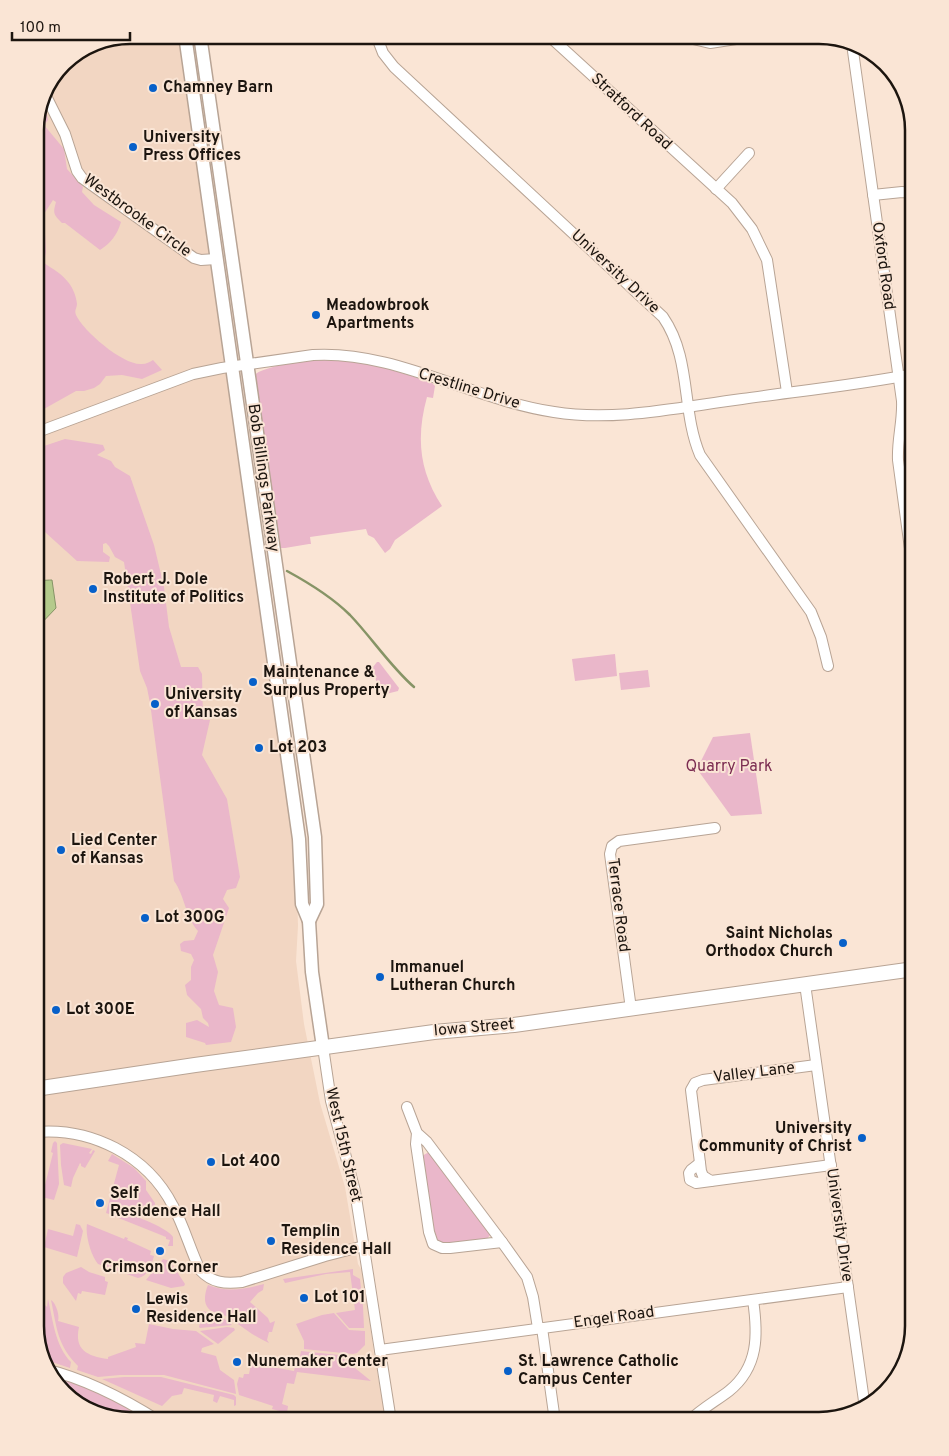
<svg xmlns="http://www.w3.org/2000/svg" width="949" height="1456" font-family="Overpass,sans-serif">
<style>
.built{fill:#f2d6c2}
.green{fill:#eab7ca}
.water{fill:#b4ca8b;stroke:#869466}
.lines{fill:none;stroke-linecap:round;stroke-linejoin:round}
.stream{stroke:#869466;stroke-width:2.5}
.minor-casing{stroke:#b8a495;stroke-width:12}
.major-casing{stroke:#b8a495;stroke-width:15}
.highway-casing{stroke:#b8a495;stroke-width:16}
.minor{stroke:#fff;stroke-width:10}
.major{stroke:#fff;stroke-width:12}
.highway{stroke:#fff;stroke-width:14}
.poi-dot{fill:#0760c9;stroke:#fae5d5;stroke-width:2}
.labels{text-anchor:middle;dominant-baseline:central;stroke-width:4;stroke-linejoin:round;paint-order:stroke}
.poi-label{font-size:16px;font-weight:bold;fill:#1c150f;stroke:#fae5d5;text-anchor:start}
.street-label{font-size:16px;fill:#1c150f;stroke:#fae5d5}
.park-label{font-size:16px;fill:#7b2c51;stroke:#fae5d5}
.rim{fill:none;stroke:#1c150f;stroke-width:2.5}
</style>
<rect width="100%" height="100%" fill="#fae5d5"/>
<polygon class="built" points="130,35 180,35 296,858 298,926 296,961 304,1024 320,1103 345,1187 358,1264 364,1274 374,1354 386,1421 124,1421 77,1405 45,1368 35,1326 35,124 63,63 94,42"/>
<g class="green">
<path d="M42,109L46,110L48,120L44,125L64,149L67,169L83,187L82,192L94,205L121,222C117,235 111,243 100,250L65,223H62C53,214 53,213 56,202L53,200L44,214L46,252L44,263C53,269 62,274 68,282C73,288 76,296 77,304C77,308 74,310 76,315C83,331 124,366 142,364C146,364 150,362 153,360L162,370L142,379L122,375L106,376L100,384L94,388L84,391H76L35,414V124Z"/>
<path d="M314,359C359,358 389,369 431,382L435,386L433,398L427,397C416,437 419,471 442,506L395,540L390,549L385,553L374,538L368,535L366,529L310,537L311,544H309L285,548H281L278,544L255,375C261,367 302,361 314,359Z"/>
<path d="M65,439L103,445L105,450L97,455L111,461L115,467L130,476L154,545L164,587L169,627L181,667H198L202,674L203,720H210L202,755L227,799L240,877L236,888L227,890L223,899L229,908L213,955L218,972L214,991L219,1005L233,1008L236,1027L231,1042L206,1045L205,1043L186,1037V1023L197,1020L209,1027L208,1023L203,1018L201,1009L187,995L185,985L191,980V967L194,960L191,954L181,951L180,944L184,941L194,940L198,931C185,916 185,896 174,881L150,703L147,688L140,671L124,562L115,557L109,546L106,543L103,544V552L110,557L109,562L77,561L35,523V449Z"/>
<polygon points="615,654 617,676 575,681 572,659"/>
<polygon points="377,662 379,662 399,688 398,691 386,694 378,690 373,667"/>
<polygon points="648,670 650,687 621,690 619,673"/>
<polygon points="750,733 762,814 731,816 697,769 713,737"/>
<polygon points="55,1141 57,1143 59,1184 54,1200 42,1197 53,1153 51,1152 53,1143"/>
<polygon points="63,1143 92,1149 89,1153 91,1154 93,1150 95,1151 85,1168 81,1166 81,1164 80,1163 73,1178 71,1187 64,1185 61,1165 60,1145"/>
<polygon points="429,1152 491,1234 486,1240 449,1245 435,1240 422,1156"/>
<path d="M112,1154L134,1168L146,1181V1190L155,1203C154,1232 129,1207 112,1211L109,1214L106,1213L119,1165L108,1161Z"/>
<path d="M116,1212C128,1212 167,1227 173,1237V1246H168L170,1240L166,1239V1237L111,1215Z"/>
<polygon points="76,1224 80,1225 83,1231 77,1257 44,1247 48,1229 73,1236"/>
<path d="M87,1224L124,1239L125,1237L128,1238L127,1240L151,1251L150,1255L147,1254L154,1256C151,1266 148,1276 138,1278L98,1264C91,1256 85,1235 87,1224Z"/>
<polygon points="163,1259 170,1261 185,1284 184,1286 171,1288 146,1280"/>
<polygon points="81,1267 89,1272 105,1277 105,1281 108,1282 105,1295 82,1291 81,1294 78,1293 76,1301 63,1283 63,1277 66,1273"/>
<polygon points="353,1269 353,1275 360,1279 363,1307 364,1328 349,1328 336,1313 355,1310 350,1272 326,1274 285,1283 283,1279"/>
<path d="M264,1284L263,1290L258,1293L250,1302L268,1318L270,1323L275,1321L272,1332H269L267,1340L269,1343C251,1335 242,1326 226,1316C220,1313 212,1313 208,1308C203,1302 205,1292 208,1285C228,1293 244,1289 264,1284Z"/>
<path d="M48,1299C53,1320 55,1346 71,1362L70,1368L43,1359L35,1326V1305H45L47,1307Z"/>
<path d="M51,1300C56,1303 60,1316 58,1321L79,1327C74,1350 87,1356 108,1359V1357L136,1347L135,1343L145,1344L149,1324L173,1329L196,1331L214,1344L202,1348L201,1352L216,1356L220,1370L234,1380L236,1394L164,1375H120L98,1377L77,1370L78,1366C57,1345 57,1328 51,1300Z"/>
<polygon points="203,1311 222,1317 232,1325 200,1328 199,1327"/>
<polygon points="334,1313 349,1330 365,1331 365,1345 357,1353 353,1354 304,1349 304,1341 296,1324 322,1315"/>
<polygon points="227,1327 234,1328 235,1330 218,1344 200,1331"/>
<polygon points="301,1351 339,1355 371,1381 297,1372 294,1384 287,1383 282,1404 288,1406 287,1413 272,1409 273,1406 239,1395 237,1384 239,1377 243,1378 244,1374 249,1374 253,1354 263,1356 261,1365 294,1371 296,1362 299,1362"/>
<polygon points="53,1377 89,1388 120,1401 150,1421 124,1421 77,1405"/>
<polygon points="124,1377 161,1377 234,1395 236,1397 236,1405 234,1406 234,1400 220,1396 217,1403 213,1401 214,1395 184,1388 182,1394 172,1396 162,1406 102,1379"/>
</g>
<path class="water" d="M35,575C39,582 45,580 52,580L56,608L35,630Z"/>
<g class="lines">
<path class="stream" d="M287,571C309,583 332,597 350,615C372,638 390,666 414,687"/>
<defs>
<g id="minor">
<path d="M376,35L383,53L394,67L663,317C692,359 681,410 700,455L811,612L821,637L828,666"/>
<polyline points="548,35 732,203 752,229 767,260 787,392"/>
<polyline points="693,39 710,43 762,35"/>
<path d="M852,44L902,401C903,421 897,440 898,460L914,578"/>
<polyline points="47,98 65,134 77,171 82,178 194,258 201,260 216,259"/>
<polyline points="716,189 749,153"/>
<polyline points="873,195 902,192 914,193"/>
<path d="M35,433L193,374L222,368L313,355C395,350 473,400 554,412C616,422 680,407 742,399C799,391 857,385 914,374"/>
<polyline points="805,984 865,1408"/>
<polyline points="631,1009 610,854 612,846 619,841 715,828"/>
<polyline points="323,1047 331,1101 355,1191 391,1421"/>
<polyline points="816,1065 703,1080 695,1083 691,1090 701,1171 703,1176 711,1181 831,1165"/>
<polyline points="407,1107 417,1133 427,1142 502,1242 450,1248 442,1248 433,1244 429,1232 416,1144 417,1133"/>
<path d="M35,1132C91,1127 147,1155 173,1206C184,1226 190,1249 200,1270C212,1283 225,1284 242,1282L325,1256L364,1246"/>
<polyline points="700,1163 691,1170 689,1173 690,1180 696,1183 711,1181"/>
<polyline points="502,1242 527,1277 533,1297 538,1328"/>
<polyline points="542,1328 555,1421"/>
<polyline points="380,1350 848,1287"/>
<path d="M45,1369C86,1379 123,1398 159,1421"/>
<path d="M689,1421C701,1409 716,1401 729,1391C759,1367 758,1334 753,1300"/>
</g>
<g id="major">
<polyline points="185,35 299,839 302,904 309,921 312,972 323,1047"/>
<polyline points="200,35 315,837 317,904 309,921"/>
</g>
<polyline id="highway" points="35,1089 195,1065 434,1032 514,1025 914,969"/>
</defs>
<use href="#minor" class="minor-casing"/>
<use href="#major" class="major-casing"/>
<use href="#highway" class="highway-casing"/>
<use href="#minor" class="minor"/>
<use href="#major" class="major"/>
<use href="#highway" class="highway"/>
</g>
<g class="poi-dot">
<circle cx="153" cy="88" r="5"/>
<circle cx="133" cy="147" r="5"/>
<circle cx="316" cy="315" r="5"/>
<circle cx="93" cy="589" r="5"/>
<circle cx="253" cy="682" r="5"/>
<circle cx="155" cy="704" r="5"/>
<circle cx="259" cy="748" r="5"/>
<circle cx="61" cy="850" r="5"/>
<circle cx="145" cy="918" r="5"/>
<circle cx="843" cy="943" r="5"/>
<circle cx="380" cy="977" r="5"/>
<circle cx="56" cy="1010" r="5"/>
<circle cx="862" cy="1138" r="5"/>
<circle cx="211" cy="1162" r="5"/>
<circle cx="100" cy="1203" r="5"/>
<circle cx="271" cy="1241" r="5"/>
<circle cx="160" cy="1251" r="5"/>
<circle cx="304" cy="1298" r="5"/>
<circle cx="136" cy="1309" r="5"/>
<circle cx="237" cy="1362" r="5"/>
<circle cx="508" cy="1371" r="5"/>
</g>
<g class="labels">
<g class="poi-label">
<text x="163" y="88">Chamney Barn</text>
<text x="143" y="138">University<tspan x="143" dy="18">Press Offices</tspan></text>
<text x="326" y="306">Meadowbrook<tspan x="326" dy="18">Apartments</tspan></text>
<text x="103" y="580">Robert J. Dole<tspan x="103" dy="18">Institute of Politics</tspan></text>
<text x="263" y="673">Maintenance &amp;<tspan x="263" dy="18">Surplus Property</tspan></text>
<text x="165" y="695">University<tspan x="165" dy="18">of Kansas</tspan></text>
<text x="269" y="748">Lot 203</text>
<text x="71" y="841">Lied Center<tspan x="71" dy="18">of Kansas</tspan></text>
<text x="155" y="918">Lot 300G</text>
<text x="833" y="934" text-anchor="end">Saint Nicholas<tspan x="833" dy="18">Orthodox Church</tspan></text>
<text x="390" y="968">Immanuel<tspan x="390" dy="18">Lutheran Church</tspan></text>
<text x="66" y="1010">Lot 300E</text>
<text x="852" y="1129" text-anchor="end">University<tspan x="852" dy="18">Community of Christ</tspan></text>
<text x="221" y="1162">Lot 400</text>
<text x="110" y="1194">Self<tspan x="110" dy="18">Residence Hall</tspan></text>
<text x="281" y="1232">Templin<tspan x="281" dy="18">Residence Hall</tspan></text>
<text x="160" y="1268" text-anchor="middle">Crimson Corner</text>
<text x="314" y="1298">Lot 101</text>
<text x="146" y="1300">Lewis<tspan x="146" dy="18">Residence Hall</tspan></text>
<text x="247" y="1362">Nunemaker Center</text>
<text x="518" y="1362">St. Lawrence Catholic<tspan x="518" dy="18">Campus Center</tspan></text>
</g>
<g class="street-label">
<text transform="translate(631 112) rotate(43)">Stratford Road</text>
<text transform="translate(137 216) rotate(36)">Westbrooke Circle</text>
<text transform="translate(883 266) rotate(82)">Oxford Road</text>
<text transform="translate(615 272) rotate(43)">University Drive</text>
<text transform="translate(469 389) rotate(17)">Crestline Drive</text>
<text transform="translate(263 478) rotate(82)">Bob Billings Parkway</text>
<text transform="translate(618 905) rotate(83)">Terrace Road</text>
<text transform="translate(474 1028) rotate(-5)">Iowa Street</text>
<text transform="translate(754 1073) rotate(-7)">Valley Lane</text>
<text transform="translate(343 1145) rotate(77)">West 15th Street</text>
<text transform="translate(839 1225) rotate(82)">University Drive</text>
<text transform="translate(614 1318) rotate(-8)">Engel Road</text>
</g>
<g class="park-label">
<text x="729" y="767">Quarry Park</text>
</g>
</g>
<path d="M0 0H949V1456H0ZM130 44H819A86 86 0 0 1 905 130V1326A86 86 0 0 1 819 1412H130A86 86 0 0 1 44 1326V130A86 86 0 0 1 130 44Z" fill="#fae5d5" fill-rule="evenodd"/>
<path class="rim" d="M130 44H819A86 86 0 0 1 905 130V1326A86 86 0 0 1 819 1412H130A86 86 0 0 1 44 1326V130A86 86 0 0 1 130 44Z"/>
<path d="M12 32v8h118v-8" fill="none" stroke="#1c150f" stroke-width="2.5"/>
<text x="20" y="32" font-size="15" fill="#1c150f" stroke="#fae5d5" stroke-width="4" paint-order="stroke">100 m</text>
</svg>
